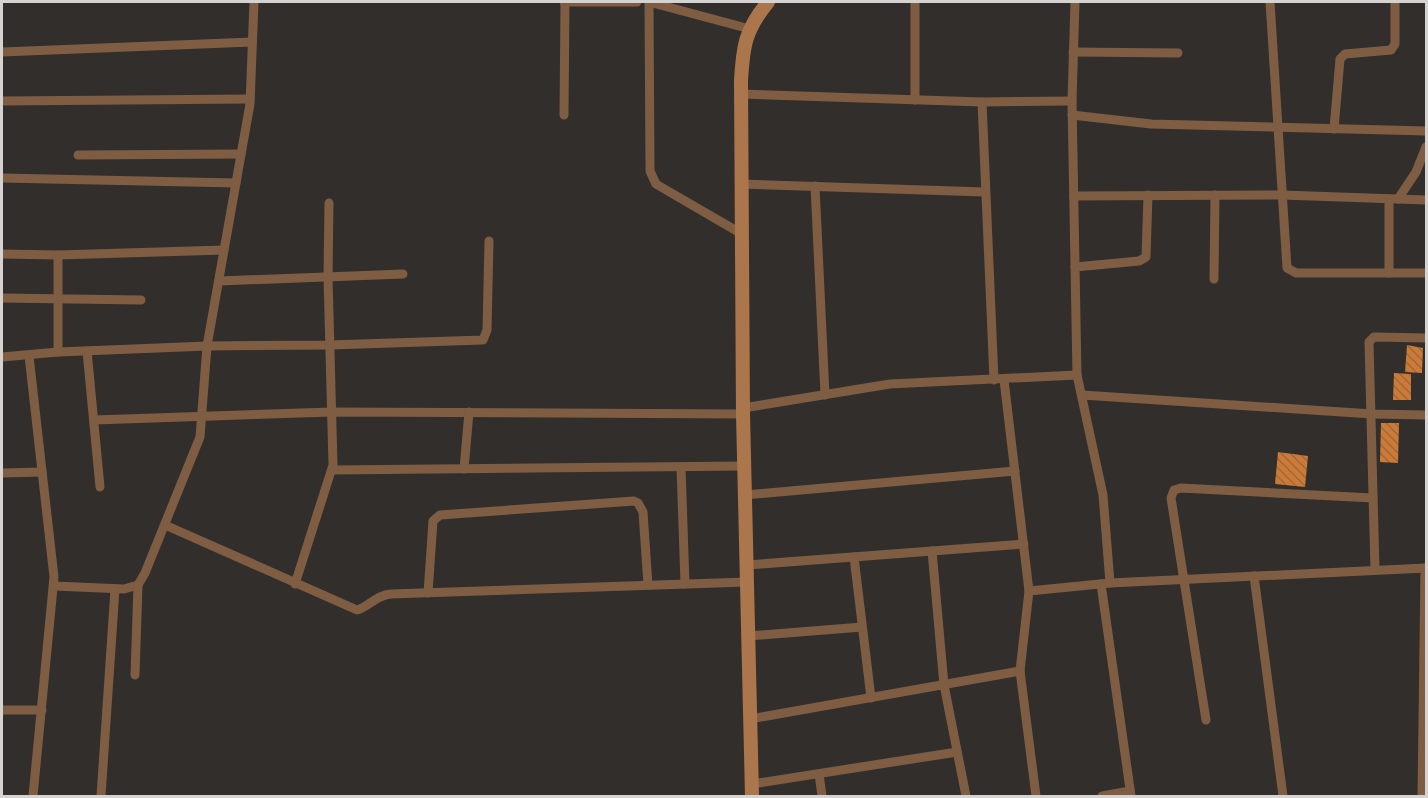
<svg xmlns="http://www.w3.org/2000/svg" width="1428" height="798" font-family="Commissioner,sans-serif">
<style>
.building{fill:url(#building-back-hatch)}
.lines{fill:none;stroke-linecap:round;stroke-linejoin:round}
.street{stroke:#7e5d43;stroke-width:9}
.secondary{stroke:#ab764c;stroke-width:14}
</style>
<defs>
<pattern id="building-back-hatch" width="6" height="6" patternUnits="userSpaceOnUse" patternTransform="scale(1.5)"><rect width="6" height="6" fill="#cb7b37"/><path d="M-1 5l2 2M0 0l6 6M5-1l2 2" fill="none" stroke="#a16939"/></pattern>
</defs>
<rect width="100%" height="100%" fill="#322e2b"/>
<g class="building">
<polygon points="1407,345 1423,348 1422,373 1405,372"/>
<polygon points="1394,373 1411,374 1411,400 1393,400"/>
<polygon points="1381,423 1399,423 1398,463 1380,462"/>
<polygon points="1278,452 1308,456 1305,487 1275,484"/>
</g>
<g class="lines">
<g class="street">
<polyline points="564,2 637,2"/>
<polyline points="649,2 650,171 656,184 661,187 742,234"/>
<polyline points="649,2 750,29"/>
<polyline points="915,2 915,100"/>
<polyline points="1075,2 1072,101 1077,375"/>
<polyline points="1270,2 1287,268 1296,273 1426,273"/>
<polyline points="2,52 252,42"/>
<polyline points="1073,52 1178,53"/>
<polyline points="741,94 982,102 1072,101"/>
<polyline points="2,101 250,99"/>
<polyline points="982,102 994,380"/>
<polyline points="564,115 565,2"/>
<polyline points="1072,115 1151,124 1426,131"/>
<polyline points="1334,129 1340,59 1345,54 1391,50 1395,44 1395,2"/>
<polyline points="78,155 241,154"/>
<polyline points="2,178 236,183"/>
<polyline points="741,184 985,192"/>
<polyline points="815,186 825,395"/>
<polyline points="1074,196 1282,195 1426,200"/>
<polyline points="1398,199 1416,172 1426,147"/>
<polyline points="2,254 58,255 224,250"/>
<polyline points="58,255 58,352"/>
<polyline points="1075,267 1139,261 1146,257 1148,195"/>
<polyline points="1389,273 1389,199"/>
<polyline points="1214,279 1215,195"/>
<polyline points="219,281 403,274"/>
<polyline points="2,298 141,300"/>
<polyline points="87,351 100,487"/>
<polyline points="29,356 54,577 33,796"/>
<polyline points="2,357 58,352 207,346 330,345 483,340 487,330 489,241"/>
<polyline points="1004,380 1029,591"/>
<polyline points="1082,395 1372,414 1426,415"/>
<polyline points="743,408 890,384 1077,375 1103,495 1110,583 1029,591 1020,671 750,719"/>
<polyline points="94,420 332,412 743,414"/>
<polyline points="681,467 685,584"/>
<polyline points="464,469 469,412"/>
<polyline points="332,470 744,466"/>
<polyline points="2,473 42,472"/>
<polyline points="745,495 1015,471"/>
<path d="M165,525L357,610C370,606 376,595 391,594L747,582"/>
<polyline points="932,551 944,685 966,796"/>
<polyline points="854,557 871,698"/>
<polyline points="747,565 1024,544"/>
<polyline points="1375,570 1369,342 1374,337 1426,338"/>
<polyline points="1254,576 1283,796"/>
<polyline points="1110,583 1426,568"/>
<polyline points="295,584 333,465 328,277 329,203"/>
<polyline points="1101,584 1131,796"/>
<polyline points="54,586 124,589 138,585 145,573 200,437 207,346 250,104 254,2"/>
<polyline points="428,593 433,521 440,515 634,501 638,503 643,512 648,585"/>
<polyline points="748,636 862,627"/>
<polyline points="1020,671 1036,796"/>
<polyline points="135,675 138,585"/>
<polyline points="2,710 42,710"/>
<polyline points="1206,720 1171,498 1174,490 1181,488 1373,498"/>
<polyline points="819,774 822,796"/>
<polyline points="752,784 957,752"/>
<polyline points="101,796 115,589"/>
<polyline points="1102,796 1130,791"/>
<polyline points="1422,796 1425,568"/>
</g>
<path class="secondary" d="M752,796L743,414L741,81C743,46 745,30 768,2"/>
</g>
<rect width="1428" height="798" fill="none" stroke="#d5d3d1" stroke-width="6"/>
</svg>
